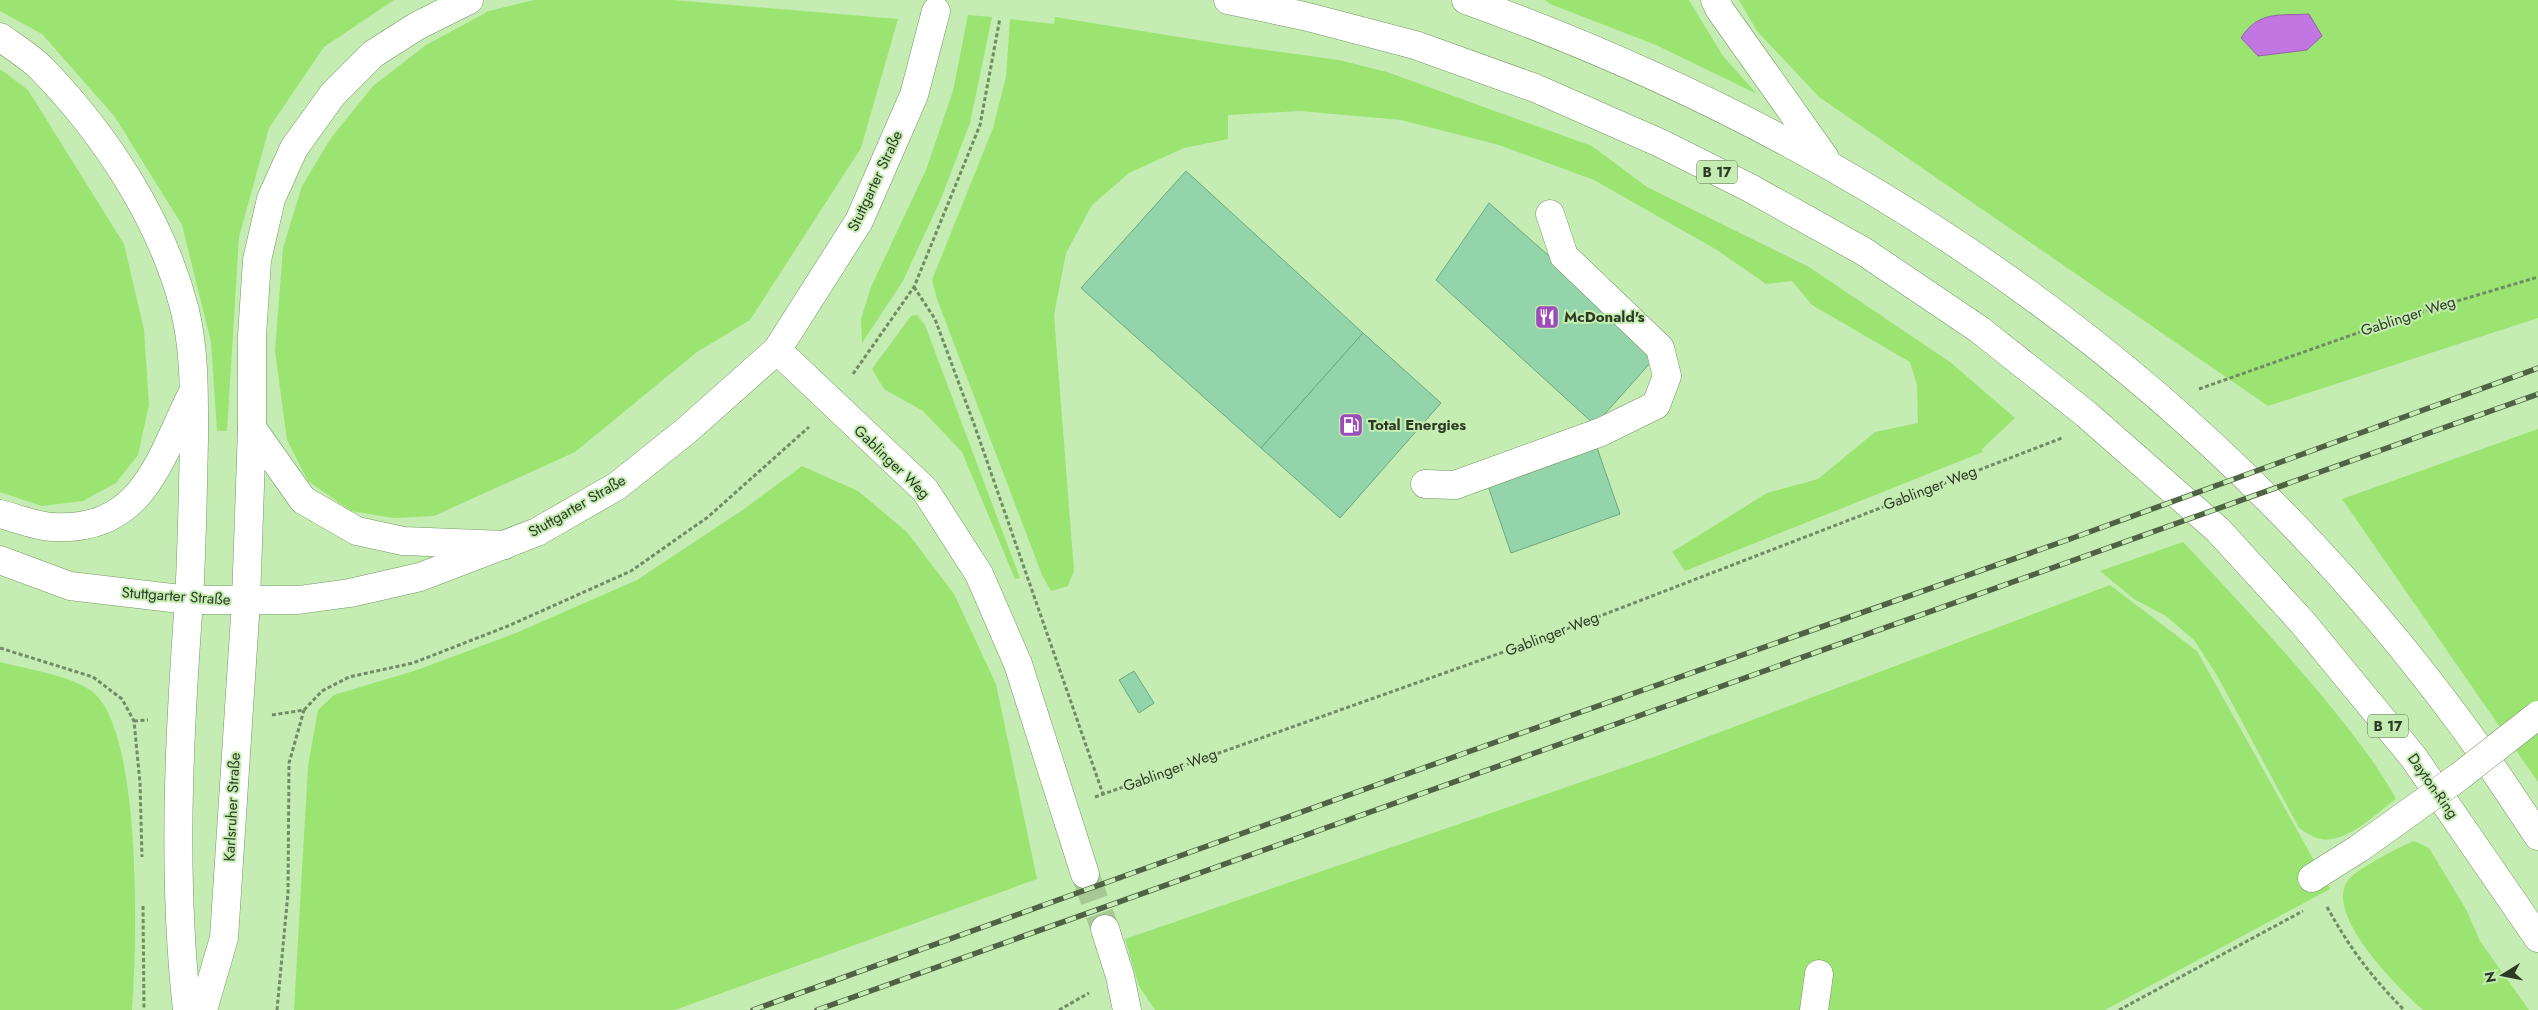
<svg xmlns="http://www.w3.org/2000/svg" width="2538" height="1010" font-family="Jost,sans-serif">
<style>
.green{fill:#9be472}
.water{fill:#c276e1;stroke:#9564a8}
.building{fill:#94d4aa;stroke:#6aa880}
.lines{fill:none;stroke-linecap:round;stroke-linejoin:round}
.minor-tunnel{stroke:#a6c996;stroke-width:28;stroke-dasharray:28 14;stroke-linecap:butt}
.minor-casing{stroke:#749861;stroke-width:29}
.major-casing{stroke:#749861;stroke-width:29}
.highway-casing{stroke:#749861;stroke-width:29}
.path{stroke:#718b64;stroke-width:3;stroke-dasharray:4 2.5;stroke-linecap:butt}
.minor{stroke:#fff;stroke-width:28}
.major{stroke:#fff;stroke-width:28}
.highway{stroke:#fff;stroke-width:28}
.rail-casing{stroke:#4e6244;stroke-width:5.5}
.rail{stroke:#c5ecb2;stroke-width:4;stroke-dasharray:11;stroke-linecap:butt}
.minor-bridge-casing{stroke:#749861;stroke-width:29;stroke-linecap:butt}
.minor-bridge{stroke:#fff;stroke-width:28}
.labels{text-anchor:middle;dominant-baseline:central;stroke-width:4;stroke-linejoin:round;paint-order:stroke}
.shield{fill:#c5ecb2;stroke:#5a704f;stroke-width:1}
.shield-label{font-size:14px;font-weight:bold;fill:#2c3b24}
.street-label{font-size:15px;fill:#2c3b24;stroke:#c5ecb2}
.poi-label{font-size:15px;font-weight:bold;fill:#2c3b24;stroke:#c5ecb2;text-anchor:start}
</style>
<rect width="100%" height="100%" fill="#c5ecb2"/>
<g class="green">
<polygon points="0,0 394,0 324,47 269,128 239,237 227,431 217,431 211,342 182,225 115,117 42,34 0,11"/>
<polygon points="534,0 673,0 898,19 861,148 750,320 697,352 575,452 434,516 393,518 351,511 308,481 287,440 275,351 283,248 302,186 331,138 373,86 426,45 489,11"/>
<polygon points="1545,0 1689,0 1723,56 1757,94 1656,45 1550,4"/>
<polygon points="1739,0 2538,0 2538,318 2268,406 1819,97 1757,31"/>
<polygon points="968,15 992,17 970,123 940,201 903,281 862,343 861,319 871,287 926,170 953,91"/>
<polygon points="1055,17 1222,44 1339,60 1387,72 1592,146 1647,187 1809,267 1950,362 2015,418 1982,449 1983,452 1685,571 1672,552 1767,493 1818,479 1875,432 1918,423 1917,385 1910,362 1812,305 1792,281 1766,284 1717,250 1594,180 1499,145 1401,120 1300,111 1228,115 1228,139 1184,148 1129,173 1092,205 1066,253 1054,315 1074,571 1068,586 1051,591 1042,575 937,299 932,280 993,128 1006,77 1010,19 1054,24"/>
<polygon points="0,69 28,90 124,244 144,330 149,405 138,455 116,483 83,501 42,506 0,492"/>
<polygon points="917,315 925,325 1020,578 1015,579 962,452 923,411 884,389 872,369 911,316"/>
<polygon points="2538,429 2538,782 2342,499"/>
<polygon points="802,466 858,491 907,532 954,594 996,684 1037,879 675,1010 294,1010 308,766 318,710 334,695 417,670 516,633 637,580 744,509"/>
<path d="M2183,542C2231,593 2278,643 2323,697C2351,732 2374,759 2396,799C2376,813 2344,847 2317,838C2311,836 2305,832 2299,828L2218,677L2194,640L2166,616L2134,599L2100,571Z"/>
<polygon points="2110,585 2197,651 2330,889 2105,1010 1155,1010 1139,986 1125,939 1654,757"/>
<path d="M0,662C26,669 77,676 96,695C142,741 137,944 132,1010H0Z"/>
<path d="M2414,841L2429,848L2467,911L2480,941L2529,1010H2423C2399,989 2319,910 2350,878C2359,868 2401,846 2414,841Z"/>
</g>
<path class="water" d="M2309,14L2322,36L2307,50L2258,56L2241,38C2259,10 2279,16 2309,14Z"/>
<g class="building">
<polygon points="1186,171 1363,333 1261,448 1081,288"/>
<polygon points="1489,203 1659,353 1595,425 1436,280"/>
<polygon points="1363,333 1441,403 1340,518 1261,448"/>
<polygon points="1595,442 1620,514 1511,553 1486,480"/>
<polygon points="1134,671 1154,703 1139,713 1119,680"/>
</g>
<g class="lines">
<polyline class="minor-tunnel" points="1085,874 1105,929"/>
<defs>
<g id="minor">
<polyline points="777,350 925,490 979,574 1018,664 1085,874"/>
<polyline points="1425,484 1455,485 1601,432 1656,405 1667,376 1660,348 1564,256 1550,214"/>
<path d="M0,560L70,586L189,600C179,736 172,874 187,1010"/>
<polyline points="2312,878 2361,847"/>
<polyline points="1105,929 1120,976 1127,1010"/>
<polyline points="203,1010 224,938 246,601"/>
<polyline points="1814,1010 1819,974"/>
</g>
<polyline id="major" points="189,600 298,600 350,593 420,577 537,532 617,486 687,430 777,350 859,221 914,95 936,11"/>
<g id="highway">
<polyline points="1228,0 1304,16 1415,45 1535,88 1660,143 1750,188 1863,251 1980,330 2086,414 2218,530 2303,623 2414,758 2538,938"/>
<path d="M1466,0C1773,110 2049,276 2278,509C2342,574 2405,648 2459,721C2487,758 2512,797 2538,836"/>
<polyline points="1715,0 1720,10 1825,158"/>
<path d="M0,37C14,47 30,57 42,69C105,134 161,219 184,307C195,349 194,395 194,438C193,492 192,546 189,600"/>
<polyline points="252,428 303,500 357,531 403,541 505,545"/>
<path d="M0,514C17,518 35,526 52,527C142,532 158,463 191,396"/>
<polyline points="246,601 252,428 252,336 257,260 271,199 294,148 333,94 373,54 417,26 469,0"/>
</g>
</defs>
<use href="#minor" class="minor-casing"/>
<use href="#major" class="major-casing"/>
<use href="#highway" class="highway-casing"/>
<g class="path">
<polyline points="914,287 935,319 974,424 1103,794"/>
<polyline points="853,374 914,287 963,167 980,125 1000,18"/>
<polyline points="2199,389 2397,319 2538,277"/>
<polyline points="0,648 93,677 122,699 134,721 140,783 142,857"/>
<polyline points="272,715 304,710 322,691 349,677 413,663 508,626 631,571 708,517 809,427"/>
<polyline points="134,721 148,720"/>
<polyline points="1095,797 1543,638 2062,438"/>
<polyline points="143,906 144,1010"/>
<path d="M2327,907C2351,950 2370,975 2404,1010"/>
<polyline points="277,1010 288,893 289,763 304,710"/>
<polyline points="1059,1010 1089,993"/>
<polyline points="2119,1010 2303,911"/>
</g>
<use href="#minor" class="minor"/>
<use href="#major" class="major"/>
<use href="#highway" class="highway"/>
<defs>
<g id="rail">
<polyline points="2361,847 2460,776 2538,715"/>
<polyline points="753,1010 1465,753 2070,539 2538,368"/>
<polyline points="817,1010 2538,394"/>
</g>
</defs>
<use href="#rail" class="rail-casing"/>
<use href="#rail" class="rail"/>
<defs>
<polyline id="minor-bridge" points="2361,847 2460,776 2538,715"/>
</defs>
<use href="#minor-bridge" class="minor-bridge-casing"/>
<use href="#minor-bridge" class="minor-bridge"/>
</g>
<defs>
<symbol id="restaurant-square" viewBox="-11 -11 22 22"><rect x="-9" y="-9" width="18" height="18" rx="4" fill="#9d4cbc" stroke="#c5ecb2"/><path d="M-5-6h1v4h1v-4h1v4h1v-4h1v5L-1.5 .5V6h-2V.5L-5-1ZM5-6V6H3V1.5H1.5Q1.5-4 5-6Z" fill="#fff"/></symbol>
<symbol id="fuel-square" viewBox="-11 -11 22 22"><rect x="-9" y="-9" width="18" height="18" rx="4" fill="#9d4cbc" stroke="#c5ecb2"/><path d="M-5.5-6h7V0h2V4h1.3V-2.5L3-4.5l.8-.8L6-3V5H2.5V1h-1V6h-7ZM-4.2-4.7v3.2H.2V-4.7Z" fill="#fff"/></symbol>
</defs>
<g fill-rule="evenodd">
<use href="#restaurant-square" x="1533" y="303" width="28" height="28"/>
<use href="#fuel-square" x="1337" y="411" width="28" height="28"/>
</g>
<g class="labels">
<g class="shield">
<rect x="1697" y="160.5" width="40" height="23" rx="4"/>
<rect x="2368" y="714.5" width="40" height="23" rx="4"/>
</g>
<g class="shield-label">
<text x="1717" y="172">B 17</text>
<text x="2388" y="726">B 17</text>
</g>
<g class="street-label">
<text transform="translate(875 181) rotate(-65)">Stuttgarter Straße</text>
<text transform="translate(2408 316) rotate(-18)">Gablinger Weg</text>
<text transform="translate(892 462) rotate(44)">Gablinger Weg</text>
<text transform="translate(1930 488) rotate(-21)">Gablinger Weg</text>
<text transform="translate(577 506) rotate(-30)">Stuttgarter Straße</text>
<text transform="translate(176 596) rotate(4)">Stuttgarter Straße</text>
<text transform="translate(1552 634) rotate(-21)">Gablinger Weg</text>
<text transform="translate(1170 770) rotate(-20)">Gablinger Weg</text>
<text transform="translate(2433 786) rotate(55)">Dayton-Ring</text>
<text transform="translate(232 807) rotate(-87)">Karlsruher Straße</text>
</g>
<g class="poi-label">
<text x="1564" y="317">McDonald's</text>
<text x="1368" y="425">Total Energies</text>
</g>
</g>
<g transform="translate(2503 975) rotate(260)" stroke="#c5ecb2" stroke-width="4" paint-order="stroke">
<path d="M0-4L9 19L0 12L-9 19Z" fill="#2c3b24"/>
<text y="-8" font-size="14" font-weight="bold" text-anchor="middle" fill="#2c3b24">N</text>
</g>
</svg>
